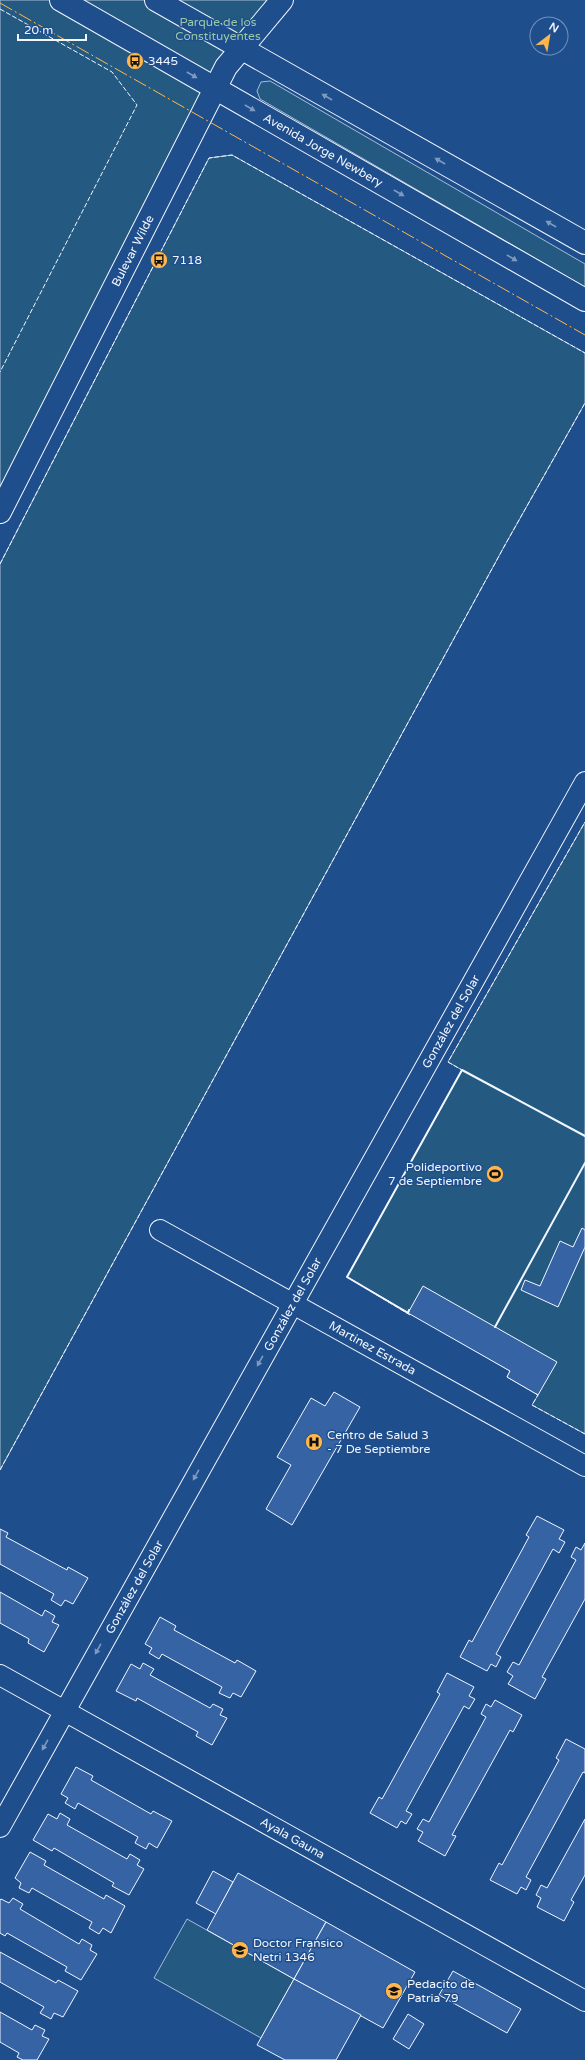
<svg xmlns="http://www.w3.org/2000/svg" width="585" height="2060" font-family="'Varela Round',sans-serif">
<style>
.green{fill:#245a82;stroke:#a8bbd7}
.building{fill:#3563a3;stroke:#f2f6ff}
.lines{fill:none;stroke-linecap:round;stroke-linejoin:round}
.street-casing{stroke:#f2f6ff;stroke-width:22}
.secondary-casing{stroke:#f2f6ff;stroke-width:24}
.street{stroke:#1f4e8c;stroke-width:20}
.secondary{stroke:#1f4e8c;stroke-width:22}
.fence{stroke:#f2f6ff;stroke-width:1;stroke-dasharray:5 2;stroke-linecap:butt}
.wall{stroke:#f2f6ff;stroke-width:2}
.power{stroke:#ffb74d;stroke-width:1;stroke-dasharray:14 3 2 3;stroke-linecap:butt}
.oneway{fill:#7e9ac0}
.labels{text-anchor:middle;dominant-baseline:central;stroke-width:3;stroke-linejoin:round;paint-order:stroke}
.park-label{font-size:12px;fill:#97c8a6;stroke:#1f4e8c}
.poi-label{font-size:12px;fill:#f2f6ff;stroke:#1f4e8c;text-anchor:start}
.street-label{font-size:12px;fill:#f2f6ff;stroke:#1f4e8c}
</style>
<rect width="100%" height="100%" fill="#1f4e8c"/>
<g class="green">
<polygon points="0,0 282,0 241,48 0,512"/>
<polygon points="270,81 585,264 585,287 260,99 257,91 261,82"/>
<polygon points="232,155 585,353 585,403 505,545 0,1470 0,564 209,158"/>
<polygon points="585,822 585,1434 532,1405 538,1395 507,1377 510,1371 347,1277 462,1070 448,1062"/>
<polygon points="187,1919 294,1979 261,2038 154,1978"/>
</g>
<g class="building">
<polygon points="582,1228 585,1230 585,1247 558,1307 521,1290 525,1280 540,1286 560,1241 573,1247"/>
<polygon points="423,1286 557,1362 538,1395 507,1377 510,1371 408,1313"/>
<polygon points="334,1392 360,1407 292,1525 266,1509 291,1465 277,1457 311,1398 325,1406"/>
<polygon points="537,1516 564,1530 559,1539 565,1542 559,1553 553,1549 496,1654 501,1657 496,1667 491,1664 487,1671 460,1657 469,1640 472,1642 529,1537 526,1535"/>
<polygon points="0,1529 8,1533 6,1537 67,1570 68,1567 88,1578 73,1604 65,1600 61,1606 51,1600 54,1594 0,1564"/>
<polygon points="585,1543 585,1599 542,1677 546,1679 535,1699 508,1684 513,1676 507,1672 513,1662 519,1665 576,1560 571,1557 576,1547 581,1550"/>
<polygon points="0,1592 42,1616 45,1610 55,1616 52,1622 59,1625 44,1652 28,1643 29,1639 0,1623"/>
<polygon points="160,1617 176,1626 174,1630 235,1663 237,1660 256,1671 241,1697 233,1693 230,1698 219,1693 222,1687 162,1654 159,1659 149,1653 152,1648 145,1644"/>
<polygon points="143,1663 154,1669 150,1675 210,1708 213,1704 223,1709 220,1715 227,1718 212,1745 196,1736 198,1732 137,1698 136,1701 116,1691 131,1664 140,1669"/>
<polygon points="447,1673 474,1687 469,1696 475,1699 469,1709 464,1706 406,1811 412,1814 406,1824 401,1821 397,1828 370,1813 379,1797 382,1799 440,1694 437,1692"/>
<polygon points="495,1700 522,1715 513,1732 510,1730 452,1835 456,1836 445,1856 418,1841 423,1832 417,1829 423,1819 429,1822 486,1717 481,1714 486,1704 491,1707"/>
<polygon points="566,1739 585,1749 585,1773 583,1772 526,1877 531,1880 526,1890 521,1887 517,1894 490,1880 499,1863 502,1865 559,1760 556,1758"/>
<polygon points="76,1767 93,1776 91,1780 151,1814 153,1811 172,1821 157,1848 149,1843 146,1849 135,1843 138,1837 78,1803 75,1809 65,1803 68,1798 61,1794"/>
<polygon points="60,1813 70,1819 67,1825 127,1859 130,1854 140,1860 137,1865 144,1869 129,1895 112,1886 114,1883 54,1848 52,1851 33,1840 48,1814 57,1819"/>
<polygon points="585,1819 585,1875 571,1900 574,1902 564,1921 537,1907 541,1898 536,1895 541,1885 547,1888"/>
<polygon points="30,1852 46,1861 44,1865 104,1899 106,1895 125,1906 111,1933 103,1928 99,1934 89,1928 92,1922 32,1888 29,1893 19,1888 21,1883 15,1878"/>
<polygon points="213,1871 233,1882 216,1914 196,1903"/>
<polygon points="238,1873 326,1922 294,1979 207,1930"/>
<polygon points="13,1898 23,1904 20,1909 79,1944 82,1939 92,1945 90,1950 97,1954 81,1980 65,1971 67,1967 7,1933 5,1936 0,1933 0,1900 1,1899 9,1903"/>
<polygon points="326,1922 415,1972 383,2028 294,1979"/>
<polygon points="0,1952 56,1983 58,1980 78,1991 63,2017 54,2013 51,2019 40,2013 44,2007 0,1982"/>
<polygon points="453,1971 521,2009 507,2033 439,1995"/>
<polygon points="294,1979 361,2015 336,2060 285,2060 257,2045"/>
<polygon points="0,2012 32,2030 35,2025 45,2030 42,2036 49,2039 37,2060 23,2060 17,2057 19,2053 0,2042"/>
<polygon points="408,2014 424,2024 409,2049 393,2039"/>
</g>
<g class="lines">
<defs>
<g id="street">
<path id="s1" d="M160,1230L585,1466"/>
<path id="s2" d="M0,1675L585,2001"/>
<path id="s3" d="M0,1827L585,782"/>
</g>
<g id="secondary">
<path id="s4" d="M61,0L585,300"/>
<polyline points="156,0 585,243"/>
<path id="s5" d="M0,512L226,67L282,0"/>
</g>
</defs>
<use href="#street" class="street-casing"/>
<use href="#secondary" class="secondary-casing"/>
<use href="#street" class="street"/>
<use href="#secondary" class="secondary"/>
<g class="fence">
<polyline points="0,9 112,72 137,105 0,372"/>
<polyline points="0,564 209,158 232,155 585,353"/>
<polyline points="410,1315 347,1277 462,1070 448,1062 585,822"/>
<polyline points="536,1394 538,1395 532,1405 585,1434"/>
<polyline points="0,1470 505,545 585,403"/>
</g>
<g class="wall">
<polyline points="409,1310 408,1313 347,1277 462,1070 585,1136"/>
<polyline points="495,1327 585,1163"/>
</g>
<polyline class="power" points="0,3 585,335"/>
</g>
<defs><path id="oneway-solid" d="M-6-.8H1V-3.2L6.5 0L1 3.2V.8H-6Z"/></defs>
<g class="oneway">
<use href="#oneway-solid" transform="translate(192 75) rotate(30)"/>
<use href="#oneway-solid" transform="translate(327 97) rotate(-150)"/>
<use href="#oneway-solid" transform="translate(250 108) rotate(30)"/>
<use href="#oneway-solid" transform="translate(440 161) rotate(-150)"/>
<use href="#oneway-solid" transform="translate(399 193) rotate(30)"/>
<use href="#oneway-solid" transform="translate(551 224) rotate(-150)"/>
<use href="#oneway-solid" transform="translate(512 258) rotate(30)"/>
<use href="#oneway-solid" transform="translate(260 1361) rotate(119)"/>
<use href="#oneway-solid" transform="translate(196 1475) rotate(119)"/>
<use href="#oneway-solid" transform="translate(98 1649) rotate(119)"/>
<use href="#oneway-solid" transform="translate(45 1745) rotate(119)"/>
</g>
<defs>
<symbol id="bus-disc" viewBox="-11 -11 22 22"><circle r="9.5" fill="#ffb74d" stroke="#1f4e8c"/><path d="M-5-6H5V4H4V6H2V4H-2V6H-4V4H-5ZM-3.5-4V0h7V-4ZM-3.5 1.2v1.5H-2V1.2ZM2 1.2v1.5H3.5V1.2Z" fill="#111"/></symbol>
<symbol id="stadium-disc" viewBox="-11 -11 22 22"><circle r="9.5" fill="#ffb74d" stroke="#1f4e8c"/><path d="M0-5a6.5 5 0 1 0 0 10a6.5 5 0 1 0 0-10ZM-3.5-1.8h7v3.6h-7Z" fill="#111"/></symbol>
<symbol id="hospital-disc" viewBox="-11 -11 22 22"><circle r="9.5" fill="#ffb74d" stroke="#1f4e8c"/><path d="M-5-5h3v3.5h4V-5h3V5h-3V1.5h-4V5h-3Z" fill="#111"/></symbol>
<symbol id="school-disc" viewBox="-11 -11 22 22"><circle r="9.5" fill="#ffb74d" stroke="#1f4e8c"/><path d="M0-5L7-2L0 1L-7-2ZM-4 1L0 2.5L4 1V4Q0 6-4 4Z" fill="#111"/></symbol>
</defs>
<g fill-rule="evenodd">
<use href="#bus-disc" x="125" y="51" width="20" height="20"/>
<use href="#bus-disc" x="149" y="250" width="20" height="20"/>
<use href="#stadium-disc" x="485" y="1164" width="20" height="20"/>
<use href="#hospital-disc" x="304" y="1432" width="20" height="20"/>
<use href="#school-disc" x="230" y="1940" width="20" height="20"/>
<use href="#school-disc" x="384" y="1981" width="20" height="20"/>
</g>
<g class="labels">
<g class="park-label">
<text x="218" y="22">Parque de los<tspan x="218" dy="14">Constituyentes</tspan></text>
</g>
<g class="poi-label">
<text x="148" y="61">3445</text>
<text x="172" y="260">7118</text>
<text x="482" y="1167" text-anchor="end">Polideportivo<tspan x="482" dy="14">7 de Septiembre</tspan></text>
<text x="327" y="1435">Centro de Salud 3<tspan x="327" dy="14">- 7 De Septiembre</tspan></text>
<text x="253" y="1943">Doctor Fransico<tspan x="253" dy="14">Netri 1346</tspan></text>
<text x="407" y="1984">Pedacito de<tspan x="407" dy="14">Patria 79</tspan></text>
</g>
<g class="street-label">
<text stroke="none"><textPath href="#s4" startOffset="302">Avenida Jorge Newbery</textPath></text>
<text stroke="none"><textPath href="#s5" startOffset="293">Bulevar Wilde</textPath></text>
<text stroke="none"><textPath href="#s3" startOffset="923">González del Solar</textPath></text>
<text stroke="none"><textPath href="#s3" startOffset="599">González del Solar</textPath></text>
<text stroke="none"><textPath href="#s1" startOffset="243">Martinez Estrada</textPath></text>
<text stroke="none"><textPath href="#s3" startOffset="275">González del Solar</textPath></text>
<text stroke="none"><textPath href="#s2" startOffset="335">Ayala Gauna</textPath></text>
</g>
</g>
<g transform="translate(549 36) rotate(31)"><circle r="19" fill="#1f4e8c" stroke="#7391ba"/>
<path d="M0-3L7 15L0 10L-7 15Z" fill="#ffb74d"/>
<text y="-6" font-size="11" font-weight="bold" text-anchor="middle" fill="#f2f6ff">N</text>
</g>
<path d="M18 34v6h68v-6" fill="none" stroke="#f2f6ff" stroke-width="2"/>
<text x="24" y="34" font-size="12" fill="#f2f6ff" stroke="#1f4e8c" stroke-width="3" paint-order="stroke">20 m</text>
</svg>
